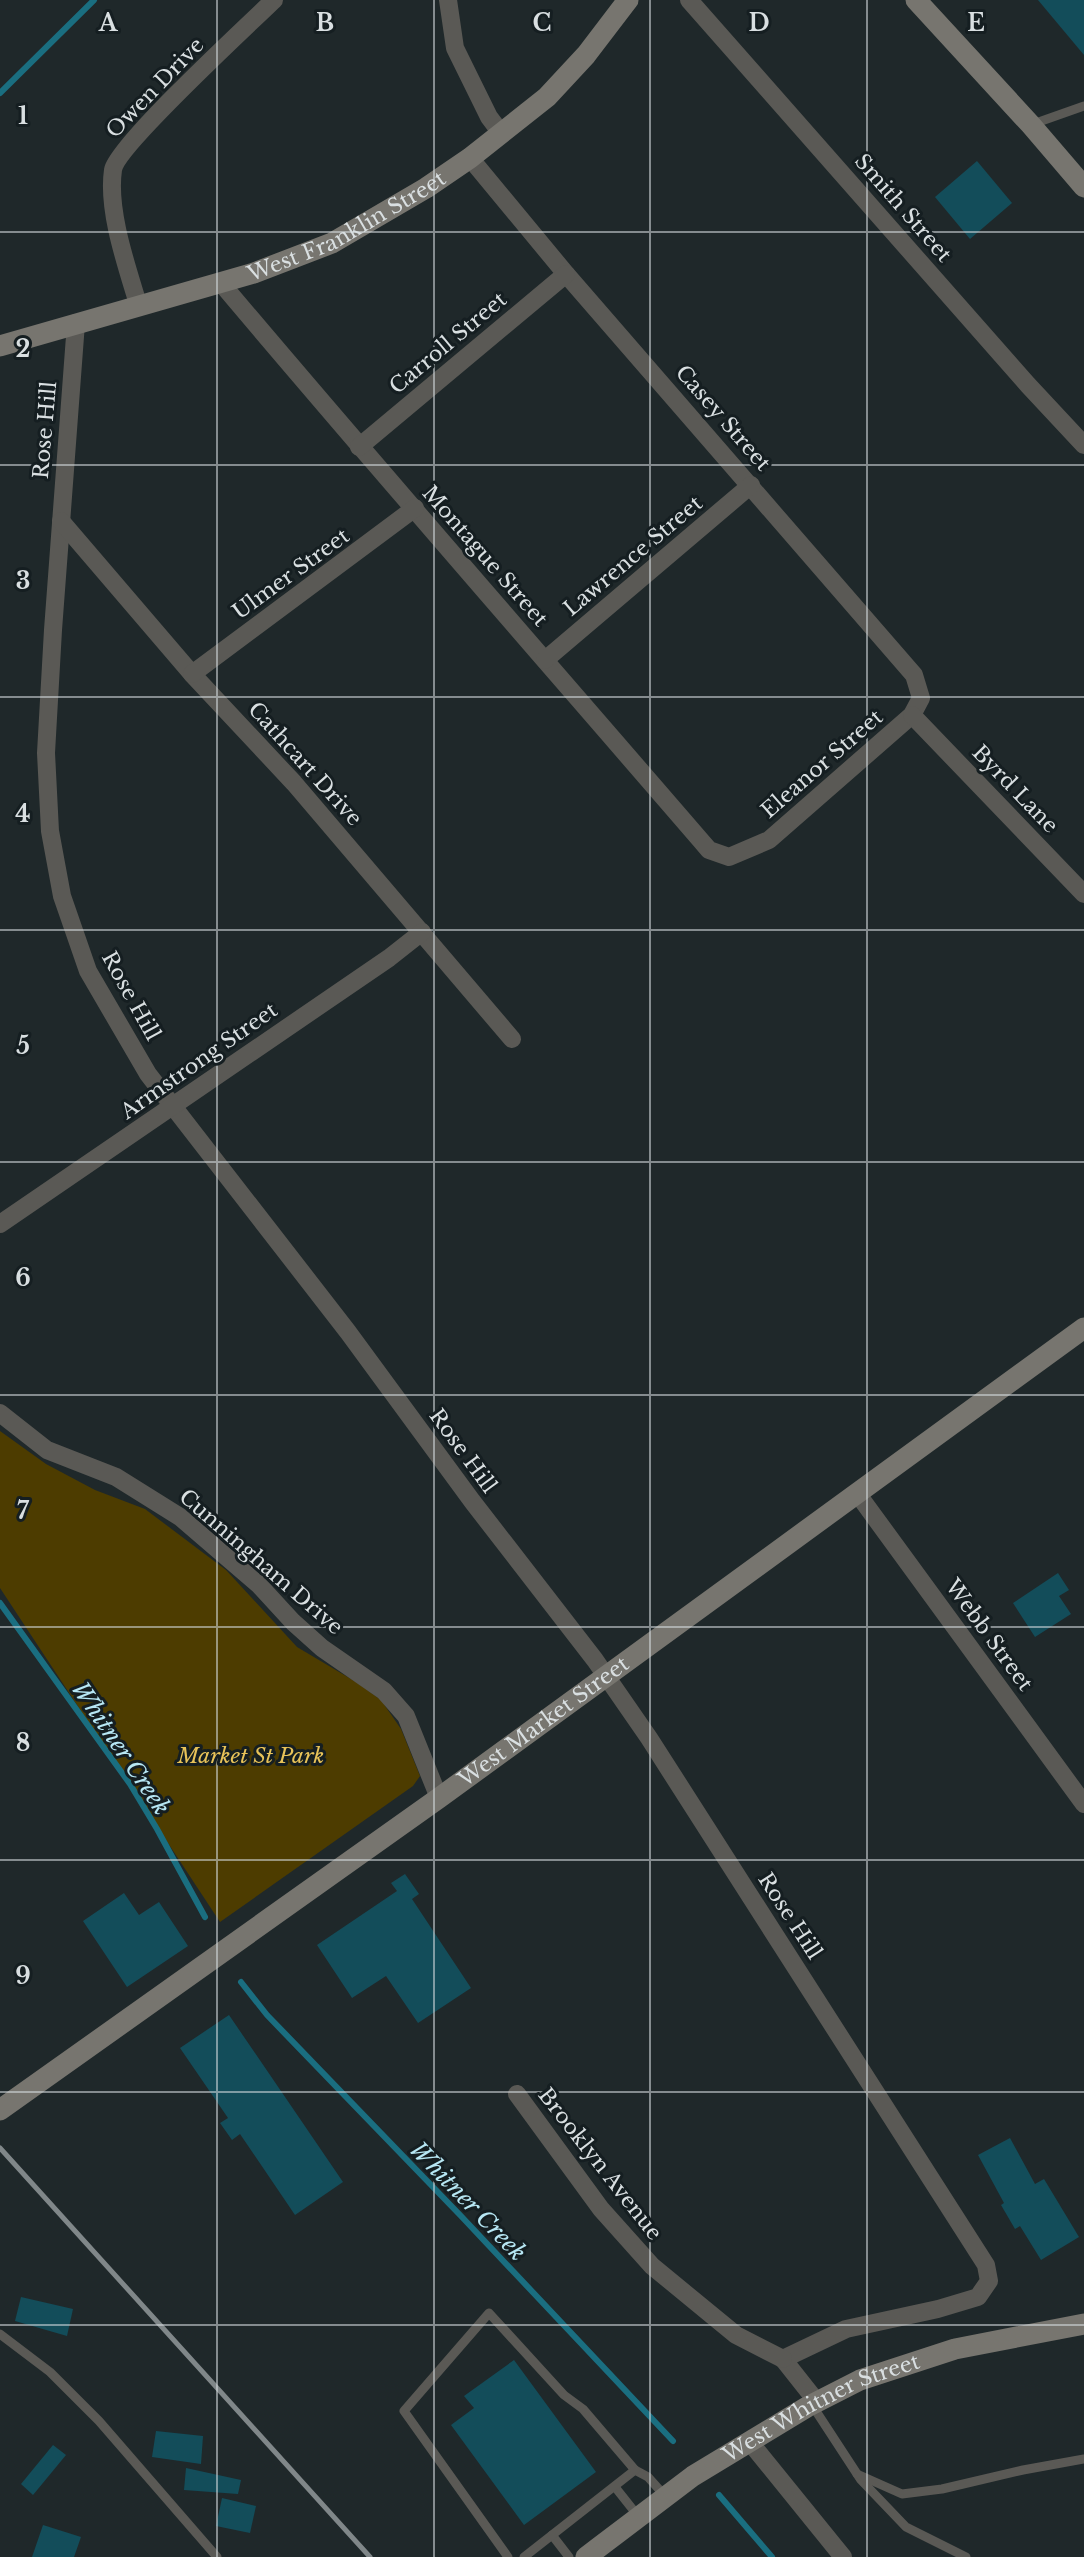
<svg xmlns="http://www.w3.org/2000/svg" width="1084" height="2557" font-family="'Libre Baskerville',serif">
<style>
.green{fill:#4d3c00}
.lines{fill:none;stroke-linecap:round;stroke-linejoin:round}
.stream{stroke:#1a6e80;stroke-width:6}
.building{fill:#134d5a}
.lane{stroke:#5a5955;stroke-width:9}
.street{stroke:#5a5955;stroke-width:18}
.secondary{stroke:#77756f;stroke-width:21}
.rail{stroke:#808789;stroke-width:5}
.grid{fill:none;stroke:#d9dfe1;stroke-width:2;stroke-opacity:0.55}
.labels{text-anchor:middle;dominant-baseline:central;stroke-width:6;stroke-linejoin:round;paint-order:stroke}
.street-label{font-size:21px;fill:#d9dfe1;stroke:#151e21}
.park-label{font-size:21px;font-style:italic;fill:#e8c359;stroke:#151e21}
.water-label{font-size:23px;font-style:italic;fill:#b7e7f4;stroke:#151e21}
.grid-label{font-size:23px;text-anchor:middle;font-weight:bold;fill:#d9dfe1;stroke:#151e21;stroke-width:6;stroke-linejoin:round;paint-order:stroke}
</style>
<rect width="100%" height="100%" fill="#1f282a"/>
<polygon class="green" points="0,1431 46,1464 95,1490 145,1509 226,1570 297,1647 356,1682 381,1700 401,1729 420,1776 413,1786 220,1922 0,1588"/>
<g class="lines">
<g class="stream">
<polyline points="0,93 94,0"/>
<polyline points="0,1603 130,1784 157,1829 205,1917"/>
<polyline points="241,1982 267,2015 461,2216 673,2441"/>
<polyline points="719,2495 772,2557"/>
</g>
</g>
<g class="building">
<polygon points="1038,0 1084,0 1084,55"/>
<polygon points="977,161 1012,203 970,239 935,197"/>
<polygon points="1058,1573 1069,1590 1059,1596 1071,1614 1035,1637 1013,1603"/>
<polygon points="405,1874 419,1894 412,1899 471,1988 418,2023 386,1976 352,1998 317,1945 397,1891 391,1883"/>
<polygon points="124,1893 139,1915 159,1902 188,1946 127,1987 83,1921"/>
<polygon points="229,2015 343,2182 295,2215 240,2134 232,2140 220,2123 228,2118 180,2048"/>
<polygon points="1010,2138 1035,2184 1044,2179 1079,2237 1041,2260 1020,2226 1015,2229 1001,2205 1004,2203 978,2155"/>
<polygon points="21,2297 73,2309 67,2336 15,2321"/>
<polygon points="514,2360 596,2472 524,2525 451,2425 474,2408 464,2396"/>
<polygon points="156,2431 203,2436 201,2464 152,2457"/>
<polygon points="53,2445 66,2455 33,2495 21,2484"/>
<polygon points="186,2468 241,2480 238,2494 184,2490"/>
<polygon points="222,2498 256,2506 250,2533 216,2526"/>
<polygon points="43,2525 81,2537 74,2557 32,2557"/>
</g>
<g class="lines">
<g class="lane">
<polyline points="1033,124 1084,106"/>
<polyline points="0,2334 50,2372 99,2421 217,2557"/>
<polyline points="812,2405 861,2480 906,2527 966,2557"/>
<polyline points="635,2470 648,2477 665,2496"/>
<polyline points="857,2474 902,2494 942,2489 1023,2470 1084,2459"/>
<polyline points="615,2487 638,2516"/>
<polyline points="552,2535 569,2557"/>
<polyline points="508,2557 404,2411 489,2313 564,2395 583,2409 635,2470 524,2557"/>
</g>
<g class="street">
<polyline points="448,0 455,48 489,117 501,133"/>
<polyline points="689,0 1028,385 1084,445"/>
<path d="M221,283C382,474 546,661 709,850L729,857L769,840L912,715L921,698L914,675L566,274L470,158"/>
<path d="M139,307C127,267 107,211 113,170C116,147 249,24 274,0"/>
<polyline points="76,323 53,630 46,753 50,831 62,896 88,971 148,1074 348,1332 472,1501 595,1660 649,1738 986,2265 989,2281 978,2297 938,2309 846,2329 783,2359 817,2402"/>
<polyline points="359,447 566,274"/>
<polyline points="61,521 192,674 294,783 512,1039"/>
<polyline points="545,660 751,485"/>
<polyline points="192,674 415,508"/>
<polyline points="912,715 1084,894"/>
<polyline points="0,1224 389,958 422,932"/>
<polyline points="0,1413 47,1450 116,1477 180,1517 259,1585 293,1622 322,1648 384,1691 406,1716 439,1798"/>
<polyline points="857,1493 1084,1804"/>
<polyline points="517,2094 601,2209 652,2266 736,2335 783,2359"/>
<polyline points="749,2441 843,2557"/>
</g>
<g class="secondary">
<polyline points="916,0 1031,125 1084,187"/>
<path id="s1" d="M0,346L254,273L332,243L426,188L470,158L547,97L586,55L628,0"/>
<path id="s2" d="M0,2110L439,1798L1084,1328"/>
<path id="s3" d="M586,2557L693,2476L807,2407L860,2380L955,2349L1084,2324"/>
</g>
<polyline class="rail" points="0,2148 370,2557"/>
</g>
<path class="grid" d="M217,0V2557M434,0V2557M650,0V2557M867,0V2557M0,232H1084M0,465H1084M0,697H1084M0,930H1084M0,1162H1084M0,1395H1084M0,1627H1084M0,1860H1084M0,2092H1084M0,2325H1084"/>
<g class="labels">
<g class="street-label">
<text transform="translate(155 88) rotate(-46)">Owen Drive</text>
<text transform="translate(903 208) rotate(49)">Smith Street</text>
<text stroke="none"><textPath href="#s1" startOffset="368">West Franklin Street</textPath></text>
<text transform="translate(448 343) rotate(-40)">Carroll Street</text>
<text transform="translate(723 418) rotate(49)">Casey Street</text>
<text transform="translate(45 430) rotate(-85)">Rose Hill</text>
<text transform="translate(485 556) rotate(49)">Montague Street</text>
<text transform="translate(633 556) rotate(-40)">Lawrence Street</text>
<text transform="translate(291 574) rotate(-36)">Ulmer Street</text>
<text transform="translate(305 764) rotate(48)">Cathcart Drive</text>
<text transform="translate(822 764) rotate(-41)">Eleanor Street</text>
<text transform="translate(1015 789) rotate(46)">Byrd Lane</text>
<text transform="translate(131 996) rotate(61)">Rose Hill</text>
<text transform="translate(199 1061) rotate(-35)">Armstrong Street</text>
<text transform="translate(463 1451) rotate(54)">Rose Hill</text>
<text transform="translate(261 1562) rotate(41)">Cunningham Drive</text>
<text transform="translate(989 1635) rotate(54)">Webb Street</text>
<text stroke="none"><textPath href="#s2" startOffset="668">West Market Street</textPath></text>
<text transform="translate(790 1916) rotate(57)">Rose Hill</text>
<text transform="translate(600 2164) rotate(52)">Brooklyn Avenue</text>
<text stroke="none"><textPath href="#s3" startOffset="280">West Whitner Street</textPath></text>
</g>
<g class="park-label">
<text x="251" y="1756">Market St Park</text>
</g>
<g class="water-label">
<text transform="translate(121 1748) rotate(56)">Whitner Creek</text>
<text transform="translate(468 2201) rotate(46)">Whitner Creek</text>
</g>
</g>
<g class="grid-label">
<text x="108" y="31">A</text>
<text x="325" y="31">B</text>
<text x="542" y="31">C</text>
<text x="759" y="31">D</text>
<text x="976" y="31">E</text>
<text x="23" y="124">1</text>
<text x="23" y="357">2</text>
<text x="23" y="589">3</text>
<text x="23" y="822">4</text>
<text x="23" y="1054">5</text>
<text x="23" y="1286">6</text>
<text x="23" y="1519">7</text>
<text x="23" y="1751">8</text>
<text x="23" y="1984">9</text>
</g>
</svg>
